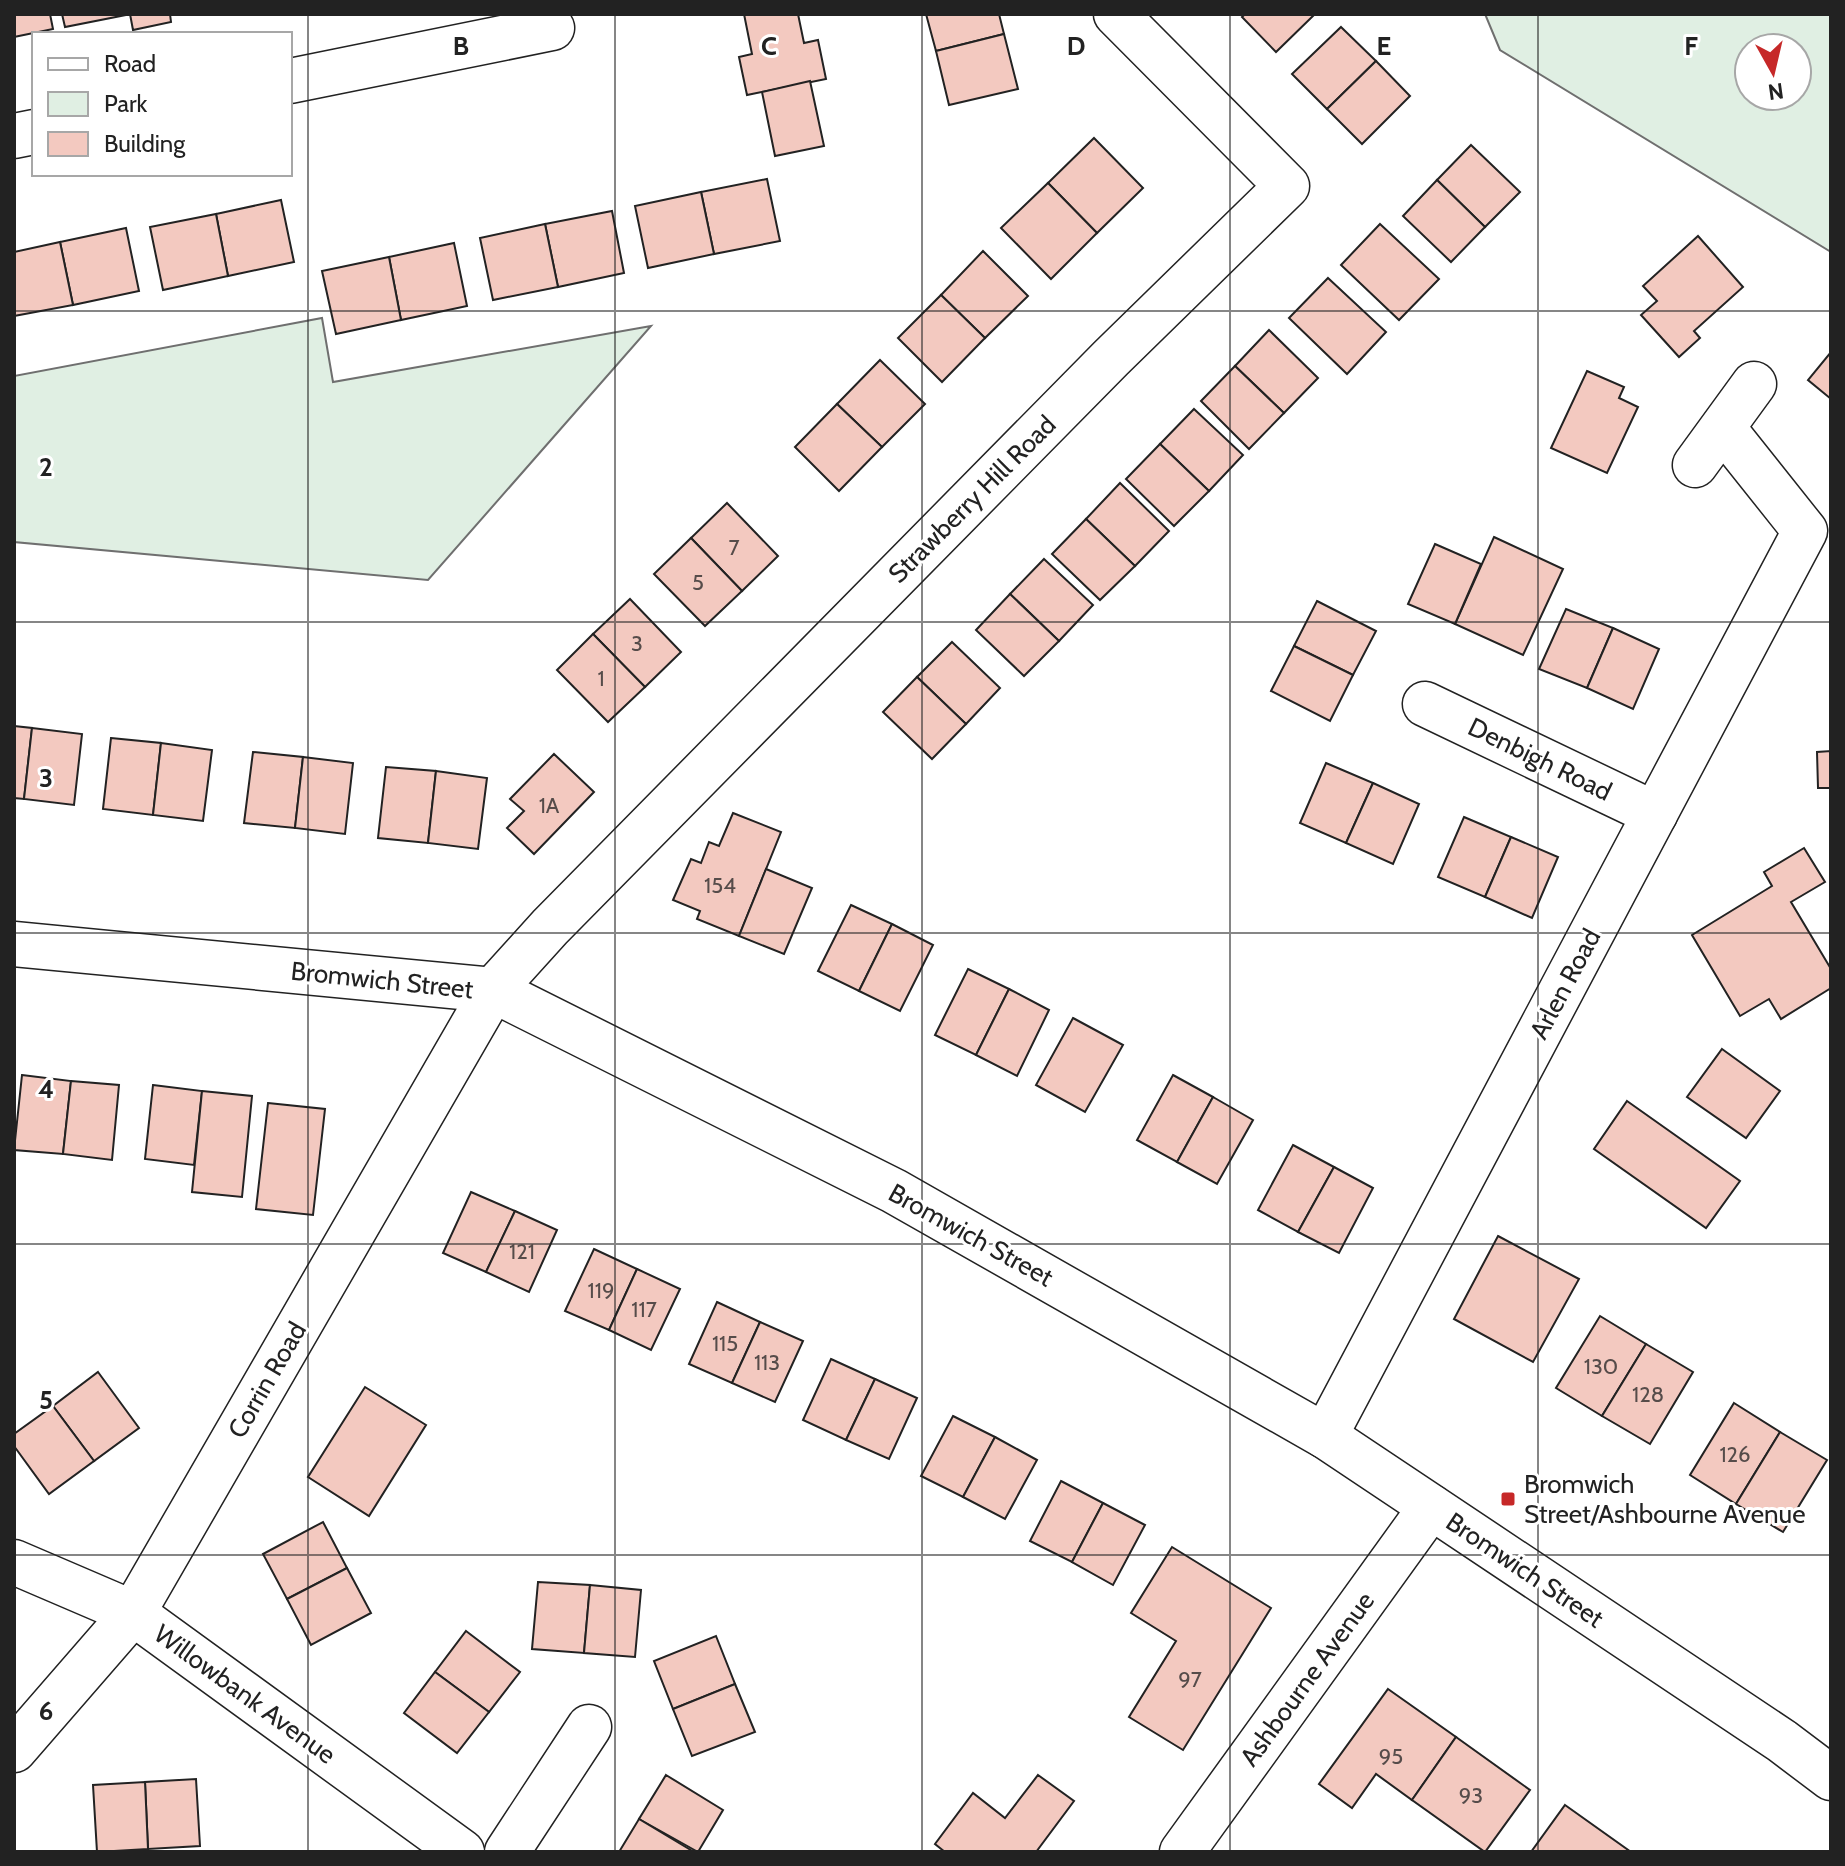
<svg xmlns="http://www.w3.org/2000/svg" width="1845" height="1866" font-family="Cabin,sans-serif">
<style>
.green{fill:#e0efe3;stroke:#6f6f6f;stroke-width:2;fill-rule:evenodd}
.building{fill:#f3c9c0;stroke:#222;stroke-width:2}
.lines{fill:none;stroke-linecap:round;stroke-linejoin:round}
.minor-casing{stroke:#222;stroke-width:47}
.tertiary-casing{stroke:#222;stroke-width:47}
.minor{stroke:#fff;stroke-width:44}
.tertiary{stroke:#fff;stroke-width:44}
.grid{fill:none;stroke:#222;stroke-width:2;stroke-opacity:0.55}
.poi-dot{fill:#c62828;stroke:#fff;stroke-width:3}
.labels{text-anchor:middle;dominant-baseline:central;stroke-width:6;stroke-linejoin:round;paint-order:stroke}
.number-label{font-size:22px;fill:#564c4a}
.street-label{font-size:26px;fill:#222;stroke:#fff}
.poi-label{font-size:26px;fill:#222;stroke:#fff;text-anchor:start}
.grid-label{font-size:26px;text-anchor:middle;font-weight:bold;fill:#222;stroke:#fff;stroke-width:6;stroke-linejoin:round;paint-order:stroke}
</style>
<rect width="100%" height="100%" fill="#fff"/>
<g class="green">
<path d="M1485,14H1831V252L1500,50ZM1749,48H1797V96H1749Z"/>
<polygon points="322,318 333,382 651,326 428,580 14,542 14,376"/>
</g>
<g class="building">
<polygon points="14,14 50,14 53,29 14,37"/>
<polygon points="62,14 131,14 65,27"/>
<polygon points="130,14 170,14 171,22 133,30"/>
<polygon points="744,14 798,14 804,43 818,40 826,79 747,95 739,57 752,54"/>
<polygon points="926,14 999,14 1004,34 936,51"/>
<polygon points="1245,14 1315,14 1276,52 1242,17"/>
<polygon points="1341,27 1376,61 1327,109 1292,74"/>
<polygon points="1004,34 1018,89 949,105 936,51"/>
<polygon points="1376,61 1410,96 1362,144 1327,109"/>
<polygon points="810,81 824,146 775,156 762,92"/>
<polygon points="1094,138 1143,188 1097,233 1048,183"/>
<polygon points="1471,145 1520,192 1485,227 1437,180"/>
<polygon points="767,179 780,241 714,254 701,192"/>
<polygon points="1437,180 1485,227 1451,262 1403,216"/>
<polygon points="1048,183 1097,233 1051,279 1001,228"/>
<polygon points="701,192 714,254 648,268 635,206"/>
<polygon points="281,200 294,262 228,276 216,214"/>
<polygon points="612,211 624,273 558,287 545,224"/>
<polygon points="216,214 228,276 163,290 150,227"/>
<polygon points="545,224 558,287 493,300 480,238"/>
<polygon points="1380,224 1439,279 1399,320 1341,265"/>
<polygon points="126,228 139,291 73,305 60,242"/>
<polygon points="1698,236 1743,287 1694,331 1700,338 1679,357 1641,315 1657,301 1643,286"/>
<polygon points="60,242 73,305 14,316 14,252"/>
<polygon points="454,243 467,306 401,320 389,257"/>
<polygon points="983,251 1028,296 985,338 941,295"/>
<polygon points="389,257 401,320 336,334 322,271"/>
<polygon points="1328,278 1386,332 1347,374 1289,318"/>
<polygon points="941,295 985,338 942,382 898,338"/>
<polygon points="1269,330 1318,378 1284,413 1235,366"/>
<polygon points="1831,352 1831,399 1808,380"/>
<polygon points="880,360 925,404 882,447 837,404"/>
<polygon points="1235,366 1284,413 1249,449 1201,401"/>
<polygon points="1587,371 1624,387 1619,398 1638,407 1607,473 1551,448"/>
<polygon points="837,404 882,447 839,491 795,447"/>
<polygon points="1194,409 1243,455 1209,491 1160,444"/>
<polygon points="1160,444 1209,491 1174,526 1126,479"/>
<polygon points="1120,483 1169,531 1135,566 1086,519"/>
<polygon points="727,503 778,556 742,591 691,538"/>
<polygon points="1086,519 1135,566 1100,600 1052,554"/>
<polygon points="1494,537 1563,569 1523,655 1455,624"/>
<polygon points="691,538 742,591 705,626 654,574"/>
<polygon points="1435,544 1481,564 1455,624 1408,604"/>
<polygon points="1044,559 1093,605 1059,641 1010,594"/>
<polygon points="1010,594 1059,641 1024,676 976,630"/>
<polygon points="630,599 681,652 645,687 593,634"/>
<polygon points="1317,601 1376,631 1353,675 1294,646"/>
<polygon points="1566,609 1613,628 1587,688 1539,669"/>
<polygon points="1613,628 1659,649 1633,709 1587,688"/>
<polygon points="593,634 645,687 608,722 557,670"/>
<polygon points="952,642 1000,688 966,724 917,677"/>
<polygon points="1294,646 1353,675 1330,721 1271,691"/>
<polygon points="917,677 966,724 932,759 883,712"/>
<polygon points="14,726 32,728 24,799 14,798"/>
<polygon points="32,728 82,734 74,805 24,799"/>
<polygon points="111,738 161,743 153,815 103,809"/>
<polygon points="161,743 212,750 203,821 153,815"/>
<polygon points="1831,751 1831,788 1818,788 1817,752"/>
<polygon points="253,752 303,757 295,828 244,823"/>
<polygon points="554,754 594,792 534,854 507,828 524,811 510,799"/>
<polygon points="303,757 353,763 345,834 295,828"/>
<polygon points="1326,763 1373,783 1346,843 1300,823"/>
<polygon points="386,767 436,771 428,843 378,838"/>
<polygon points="436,771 487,778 478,849 428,843"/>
<polygon points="1373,783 1419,804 1393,864 1346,843"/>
<polygon points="733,813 781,832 739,936 697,919 700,911 673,900 691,859 701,863 709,842 719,846"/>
<polygon points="1464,817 1511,837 1485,897 1438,877"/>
<polygon points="1511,837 1558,857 1532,918 1485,897"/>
<polygon points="1804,848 1825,882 1791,902 1831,969 1831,988 1781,1019 1769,999 1740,1016 1692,935 1772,886 1764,872"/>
<polygon points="766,869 812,888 784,954 739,936"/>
<polygon points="851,905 892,924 859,991 818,971"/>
<polygon points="892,924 933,945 900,1011 859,991"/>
<polygon points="968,969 1009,989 976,1055 935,1035"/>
<polygon points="1009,989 1049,1010 1017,1076 976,1055"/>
<polygon points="1073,1018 1123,1045 1085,1112 1036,1085"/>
<polygon points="1722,1049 1780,1091 1746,1138 1687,1097"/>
<polygon points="22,1075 71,1081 63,1154 14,1150"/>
<polygon points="1173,1075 1213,1097 1177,1162 1137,1140"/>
<polygon points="71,1081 119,1085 112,1160 63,1154"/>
<polygon points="153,1085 202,1091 194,1165 145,1159"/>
<polygon points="202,1091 252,1096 242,1197 192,1192"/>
<polygon points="1213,1097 1253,1120 1217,1184 1177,1162"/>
<polygon points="1627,1101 1740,1181 1706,1228 1594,1149"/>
<polygon points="268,1103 325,1109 313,1215 256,1209"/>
<polygon points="1293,1145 1334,1167 1298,1232 1258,1210"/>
<polygon points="1334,1167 1373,1188 1339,1253 1298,1232"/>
<polygon points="471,1192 515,1211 486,1272 443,1253"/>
<polygon points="515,1211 557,1230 529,1292 486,1272"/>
<polygon points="1498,1236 1579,1279 1533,1362 1454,1319"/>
<polygon points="594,1249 637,1269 609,1330 565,1311"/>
<polygon points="637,1269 680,1289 651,1350 609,1330"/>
<polygon points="717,1302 760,1322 732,1383 689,1364"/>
<polygon points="1600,1316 1646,1344 1602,1416 1556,1388"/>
<polygon points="760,1322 803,1341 775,1402 732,1383"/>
<polygon points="1646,1344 1693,1372 1650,1444 1602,1416"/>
<polygon points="831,1359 875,1379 846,1440 803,1420"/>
<polygon points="98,1372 139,1428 94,1461 53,1406"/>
<polygon points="875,1379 917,1398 889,1459 846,1440"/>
<polygon points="365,1387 426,1425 369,1516 308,1477"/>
<polygon points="1734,1403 1780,1432 1736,1504 1690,1475"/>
<polygon points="53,1406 94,1461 49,1494 14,1446 14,1434"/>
<polygon points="953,1416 995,1437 963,1497 921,1476"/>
<polygon points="1780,1432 1827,1460 1783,1532 1736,1504"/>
<polygon points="995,1437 1037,1460 1005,1519 963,1497"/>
<polygon points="1061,1481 1103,1503 1072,1562 1030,1541"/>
<polygon points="1103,1503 1145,1525 1113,1585 1072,1562"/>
<polygon points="323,1522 347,1568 287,1599 263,1554"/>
<polygon points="1172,1547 1271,1608 1183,1750 1129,1717 1176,1641 1131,1613"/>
<polygon points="347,1568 371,1613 311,1645 287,1599"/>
<polygon points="538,1582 590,1585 584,1653 532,1649"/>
<polygon points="590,1585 641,1590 635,1657 584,1653"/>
<polygon points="466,1631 520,1672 489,1712 435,1672"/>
<polygon points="716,1636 735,1684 673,1709 654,1661"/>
<polygon points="435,1672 489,1712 457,1753 404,1713"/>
<polygon points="735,1684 755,1732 692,1756 673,1709"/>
<polygon points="1388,1689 1456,1737 1412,1800 1376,1774 1352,1808 1319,1784"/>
<polygon points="1456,1737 1530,1790 1485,1852 1412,1800"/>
<polygon points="666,1775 723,1810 698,1852 639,1819"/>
<polygon points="1038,1775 1074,1801 1036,1852 945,1852 935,1844 973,1793 1005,1818"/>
<polygon points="196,1779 200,1846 148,1849 145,1782"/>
<polygon points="145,1782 148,1849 97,1852 93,1785"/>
<polygon points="1565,1805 1631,1852 1531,1852"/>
<polygon points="639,1819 694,1852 619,1852"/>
</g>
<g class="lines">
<defs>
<g id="minor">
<polyline points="290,81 552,28"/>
<polyline points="14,136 34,132"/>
<polyline points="1695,465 1754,384"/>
<polyline points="1425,704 1655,814"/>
<polyline points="1325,1436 1805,531 1723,428"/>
<polyline points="14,1562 133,1613 462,1852"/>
<polyline points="14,1750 133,1613 493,990 550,927 1111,358 1287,186 1116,14"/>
<polyline points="507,1852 589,1727"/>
<polyline points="1182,1852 1431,1507"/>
</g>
<polyline id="tertiary" points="14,944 493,990 894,1191 1325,1436 1782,1741 1831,1778"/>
</defs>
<use href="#minor" class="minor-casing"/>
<use href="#tertiary" class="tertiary-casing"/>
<use href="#minor" class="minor"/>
<use href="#tertiary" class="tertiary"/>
</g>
<path class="grid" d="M308,14V1852M615,14V1852M922,14V1852M1230,14V1852M1538,14V1852M14,311H1831M14,622H1831M14,933H1831M14,1244H1831M14,1555H1831"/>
<rect class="poi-dot" x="1500" y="1491" width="16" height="16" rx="4"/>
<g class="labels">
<g class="number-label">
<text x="734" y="547">7</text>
<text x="698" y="582">5</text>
<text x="637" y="643">3</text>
<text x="601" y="678">1</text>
<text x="549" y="805">1A</text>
<text x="720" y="885">154</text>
<text x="522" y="1251">121</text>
<text x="601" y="1290">119</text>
<text x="644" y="1309">117</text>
<text x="725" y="1343">115</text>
<text x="767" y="1362">113</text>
<text x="1601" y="1366">130</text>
<text x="1648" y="1394">128</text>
<text x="1735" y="1454">126</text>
<text x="1190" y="1679">97</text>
<text x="1391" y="1756">95</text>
<text x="1471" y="1795">93</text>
</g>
<g class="street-label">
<text transform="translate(972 499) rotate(-45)">Strawberry Hill Road</text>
<text transform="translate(1540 759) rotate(26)">Denbigh Road</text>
<text transform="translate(382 980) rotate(6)">Bromwich Street</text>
<text transform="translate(1565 984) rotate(-62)">Arlen Road</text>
<text transform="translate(971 1235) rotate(29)">Bromwich Street</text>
<text transform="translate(267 1380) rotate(-60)">Corrin Road</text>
<text transform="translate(1525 1570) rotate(34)">Bromwich Street</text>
<text transform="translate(1307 1679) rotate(-54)">Ashbourne Avenue</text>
<text transform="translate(245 1694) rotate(36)">Willowbank Avenue</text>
</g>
<g class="poi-label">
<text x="1524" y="1484">Bromwich<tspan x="1524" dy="30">Street/Ashbourne Avenue</tspan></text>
</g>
</g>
<g class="grid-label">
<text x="461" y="55">B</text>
<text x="769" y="55">C</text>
<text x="1076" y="55">D</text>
<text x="1384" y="55">E</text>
<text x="1691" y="55">F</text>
<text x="46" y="476">2</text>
<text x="46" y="787">3</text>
<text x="46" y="1098">4</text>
<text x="46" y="1409">5</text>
<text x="46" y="1720">6</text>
</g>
<rect width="1845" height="1866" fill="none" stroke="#222222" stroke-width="32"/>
<rect x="32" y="32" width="260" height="144" fill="#ffffff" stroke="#a7a7a7" stroke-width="2"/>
<rect x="48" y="58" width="40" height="12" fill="#ffffff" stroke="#a7a7a7" stroke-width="2"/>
<text x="104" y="72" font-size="24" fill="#222222">Road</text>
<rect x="48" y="92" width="40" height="24" fill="#e0efe3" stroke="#a7a7a7" stroke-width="2"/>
<text x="104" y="112" font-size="24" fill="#222222">Park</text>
<rect x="48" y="132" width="40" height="24" fill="#f3c9c0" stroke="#a7a7a7" stroke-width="2"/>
<text x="104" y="152" font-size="24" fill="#222222">Building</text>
<g transform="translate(1773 72) rotate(172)"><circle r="38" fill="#ffffff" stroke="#a7a7a7" stroke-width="2"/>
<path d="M0-6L14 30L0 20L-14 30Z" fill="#c62828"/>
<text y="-12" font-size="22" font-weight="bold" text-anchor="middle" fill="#222222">N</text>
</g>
</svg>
